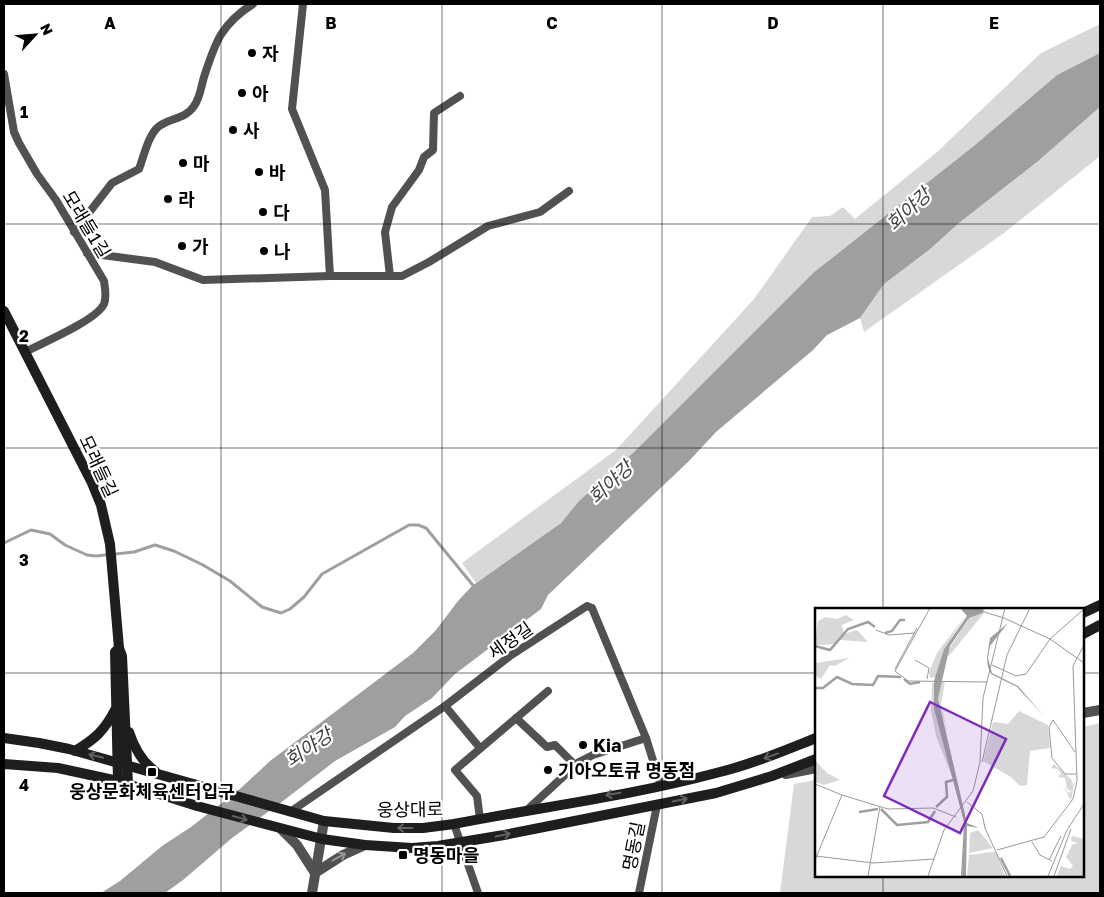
<svg xmlns="http://www.w3.org/2000/svg" width="1104" height="897" font-family="'Golos Text','Noto Sans KR',sans-serif">
<style>
.green{fill:#d8d8d8}
.water{fill:#9f9f9f}
.lines{fill:none;stroke-linecap:round;stroke-linejoin:round}
.stream{stroke:#9f9f9f;stroke-width:3}
.minor{stroke:#515151;stroke-width:8}
.tertiary{stroke:#515151;stroke-width:10}
.secondary{stroke:#1e1e1e;stroke-width:10}
.oneway{stroke:#626262}
.oneway2{stroke:#979797}
.grid{fill:none;stroke:#000;stroke-width:1;stroke-opacity:0.55}
.poi-dot{fill:#000;stroke:#fff;stroke-width:2}
.labels{text-anchor:middle;dominant-baseline:central;stroke-width:4.5;stroke-linejoin:round;paint-order:stroke}
.poi-label{font-size:18px;font-weight:bold;fill:#000;stroke:#fff;text-anchor:start}
.street-label{font-size:18px;fill:#000;stroke:#fff}
.water-label{font-size:19px;font-style:italic;fill:#404040;stroke:#fff}
.inset-river{fill:none;stroke:#9f9f9f;stroke-width:2.5}
.inset-road{fill:none;stroke:#999;stroke-width:1}
.view{fill:#7b2cbf;fill-opacity:0.15;stroke:#7b2cbf;stroke-width:2.5}
.inset-edge{fill:none;stroke:#000;stroke-width:2.5}
.grid-label{font-size:16px;text-anchor:middle;font-weight:bold;fill:#000;stroke:#fff;stroke-width:4.5;stroke-linejoin:round;paint-order:stroke}
</style>
<rect width="100%" height="100%" fill="#fff"/>
<g class="green">
<polygon points="1100,24 1100,53 1057,75 975,145 813,273 634,452 579,501 561,523 476,583 462,563 616,450 754,299 812,217 830,216 843,207 855,219 936,153 1041,53"/>
<polygon points="1100,107 1100,156 1004,233 864,332 860,318 884,284 929,250 959,223 1037,162"/>
<polygon points="1100,723 1100,893 780,893 794,784 816,780 816,876 1083,876 1083,727"/>
</g>
<polygon class="water" points="1100,53 1100,107 1037,162 959,223 929,250 884,284 860,318 827,335 813,350 716,432 689,461 548,595 541,609 455,674 432,698 405,716 395,727 335,761 283,801 232,838 183,880 165,893 101,893 120,881 162,846 191,827 241,788 270,761 413,653 436,630 458,601 472,586 561,523 579,501 634,452 813,273 975,145 1057,75"/>
<g class="lines">
<polyline class="stream" points="4,543 31,530 50,534 65,545 87,555 96,556 134,552 155,545 174,551 203,565 230,581 262,607 281,613 290,609 304,597 322,574 409,525 418,525 426,528 476,589"/>
<g class="minor">
<polyline points="303,4 292,109 325,190 330,276"/>
<path d="M4,74L14,132L19,143L37,174L56,200L104,281C105,289 107,296 104,304C97,320 42,343 25,352"/>
<path d="M74,232L112,183L139,169C144,156 148,136 158,127C169,118 186,119 194,106C200,98 201,87 204,77C215,43 221,24 253,4"/>
<polyline points="87,253 155,262 203,280 330,276 402,276 429,262 488,226 540,212 569,191"/>
<polyline points="390,276 385,232 392,207 419,170 424,157 433,150 434,113 460,96"/>
<polyline points="445,706 480,748"/>
<polyline points="516,718 547,747 555,745 575,765"/>
<polyline points="527,810 579,762 593,755 646,738"/>
<polyline points="290,812 445,706 510,656 587,606 592,608 646,738 661,786"/>
<polyline points="480,819 477,796 455,770 548,691"/>
<polyline points="454,824 478,893"/>
<polyline points="639,893 657,805"/>
</g>
<g class="tertiary">
<polyline points="1083,713 1100,710"/>
<polyline points="786,774 816,768"/>
<polyline points="282,830 297,845 315,873 343,855 365,845"/>
<polyline points="312,893 324,821"/>
</g>
<g class="secondary">
<polyline points="4,311 92,483 101,505 110,544 119,648 122,656 128,784"/>
<polyline points="1083,613 1100,605"/>
<polyline points="1083,634 1100,625"/>
<path d="M129,732C134,747 142,762 155,771"/>
<path d="M4,738L39,743L69,749L324,821L394,828H423L454,824C541,807 630,796 716,773C750,765 783,751 816,738"/>
<path d="M75,751C95,739 104,731 115,710"/>
<polyline points="4,764 58,768 118,781 197,806 322,839 365,845 412,848 438,846 504,835 716,793 772,776 816,759"/>
<polyline points="118,781 115,652 119,648"/>
</g>
</g>
<defs><path id="oneway-shaft" d="M-6 0H5M1.5-3L5.5 0L1.5 3" fill="none" stroke-width="1.6" stroke-linecap="round" stroke-linejoin="round" transform="scale(1.25)"/></defs>
<g class="oneway">
<use href="#oneway-shaft" transform="translate(96 756) rotate(-166)"/>
<use href="#oneway-shaft" transform="translate(771 756) rotate(160)"/>
<use href="#oneway-shaft" transform="translate(613 794) rotate(170)"/>
<use href="#oneway-shaft" transform="translate(680 800) rotate(-12)"/>
<use href="#oneway-shaft" transform="translate(240 818) rotate(15)"/>
<use href="#oneway-shaft" transform="translate(405 828) rotate(180)"/>
<use href="#oneway-shaft" transform="translate(503 835) rotate(-11)"/>
</g>
<use class="oneway2" href="#oneway-shaft" transform="translate(339 857) rotate(-29)"/>
<path class="grid" d="M221,4V893M442,4V893M662,4V893M883,4V610M4,224H1100M4,448H1100M4,673H816M1083,673H1100M883,876V893"/>
<g class="poi-dot">
<circle cx="252" cy="53" r="5"/>
<circle cx="242" cy="93" r="5"/>
<circle cx="233" cy="130" r="5"/>
<circle cx="183" cy="163" r="5"/>
<circle cx="259" cy="172" r="5"/>
<circle cx="168" cy="199" r="5"/>
<circle cx="263" cy="212" r="5"/>
<circle cx="182" cy="246" r="5"/>
<circle cx="264" cy="251" r="5"/>
<circle cx="583" cy="745" r="5"/>
<circle cx="548" cy="770" r="5"/>
<rect x="147" y="767" width="10" height="10" rx="2.5"/>
<rect x="398" y="850" width="10" height="10" rx="2.5"/>
</g>
<g class="labels">
<g class="poi-label">
<text x="262" y="53">자</text>
<text x="252" y="93">아</text>
<text x="243" y="130">사</text>
<text x="193" y="163">마</text>
<text x="269" y="172">바</text>
<text x="178" y="199">라</text>
<text x="273" y="212">다</text>
<text x="192" y="246">가</text>
<text x="274" y="251">나</text>
<text x="593" y="745">Kia</text>
<text x="558" y="770">기아오토큐 명동점</text>
<text x="152" y="791" text-anchor="middle">웅상문화체육센터입구</text>
<text x="413" y="855">명동마을</text>
</g>
<g class="street-label">
<text transform="translate(87 224) rotate(59)">모래들1길</text>
<text transform="translate(99 466) rotate(65)">모래들길</text>
<text transform="translate(510 640) rotate(-35)">세정길</text>
<text transform="translate(410 809) rotate(-1)">웅상대로</text>
<text transform="translate(633 846) rotate(-79)">명동길</text>
</g>
<g class="water-label">
<text transform="translate(908 209) rotate(-43)">회야강</text>
<text transform="translate(610 482) rotate(-43)">회야강</text>
<text transform="translate(308 747) rotate(-34)">회야강</text>
</g>
</g>
<g transform="translate(815 608)">
<rect width="269" height="269" fill="#fff"/>
<path d="M169,5L134,48L131,46L154,10ZM31,7L39,12L27,17L29,26L42,22L53,34L25,32L22,36L0,37L3,13L10,9L22,11ZM151,7L129,41L121,69L115,70L114,64L122,45ZM34,50L20,58L15,57L6,71L0,67V55ZM130,73L126,96L133,128L123,90L124,75ZM117,75L120,76L119,101L138,171L121,128L116,102ZM204,103L233,117L235,140L215,143L212,177L205,178L196,169L168,153L178,114L193,116ZM0,152L12,165L25,172L9,177L0,174ZM239,156L256,171L258,177L260,172L256,193L247,176L253,185L257,183L252,181L250,170L243,169L246,165L242,161L236,160ZM163,222L178,240L154,245L155,225ZM257,228L269,231V268H242L246,258L255,261L258,258L251,249L257,237L263,235L256,233ZM177,244H181L190,268H152L154,247Z" fill="#d8d8d8"/>
<path d="M145,0H169L168,5L154,10L135,38L123,90L152,215L164,220L152,218L151,268H146L149,214L119,101V73L129,41L152,8ZM193,15L175,38L173,50L177,65L203,78L229,108L202,79L176,66L173,59L172,50L175,30Z" fill="#9f9f9f"/>
<path class="inset-river" d="M70,25L77,23L85,12H90M0,38L15,42L33,21L53,14L60,19M89,71L95,76L105,74M0,80H8L22,69L37,76L58,77L63,68L86,69M121,199L132,189L131,174L138,172M66,201L82,217L113,214L120,203M44,204L63,201M186,250L195,268"/>
<path class="inset-road" d="M156,0L189,10L235,31L269,55M61,22L74,27L100,25M100,52L114,60L112,71M177,57L201,68L211,66L235,31L269,1M80,61L102,20M80,63L93,73L172,74M80,63L115,0M260,144L238,112L234,119L237,150L250,166H261M167,154L192,47L215,0M0,176L27,187M152,194L167,206L170,220L192,268M217,234L225,247L237,253M182,242L229,229L258,191L262,173L258,58L269,37M1,248L58,255L119,251M0,252L27,187L73,201L118,200L141,209M234,252L246,228M53,268L65,198M113,268L129,222L158,183L165,154L168,90L190,0M233,268L252,222L269,196M239,268L256,221"/>
<path class="view" d="M115,94L191,131L145,225L69,188Z"/>
<rect width="269" height="269" class="inset-edge"/>
</g>
<g class="grid-label">
<text x="110" y="29">A</text>
<text x="331" y="29">B</text>
<text x="552" y="29">C</text>
<text x="773" y="29">D</text>
<text x="994" y="29">E</text>
<text x="24" y="118">1</text>
<text x="24" y="342">2</text>
<text x="24" y="566">3</text>
<text x="24" y="791">4</text>
</g>
<rect width="1104" height="897" fill="none" stroke="#000000" stroke-width="10"/>
<g transform="translate(35 35) rotate(64)" stroke="#ffffff" stroke-width="4" paint-order="stroke">
<path d="M0-4L9 19L0 12L-9 19Z" fill="#000000"/>
<text y="-8" font-size="14" font-weight="bold" text-anchor="middle" fill="#000000">N</text>
</g>
</svg>
